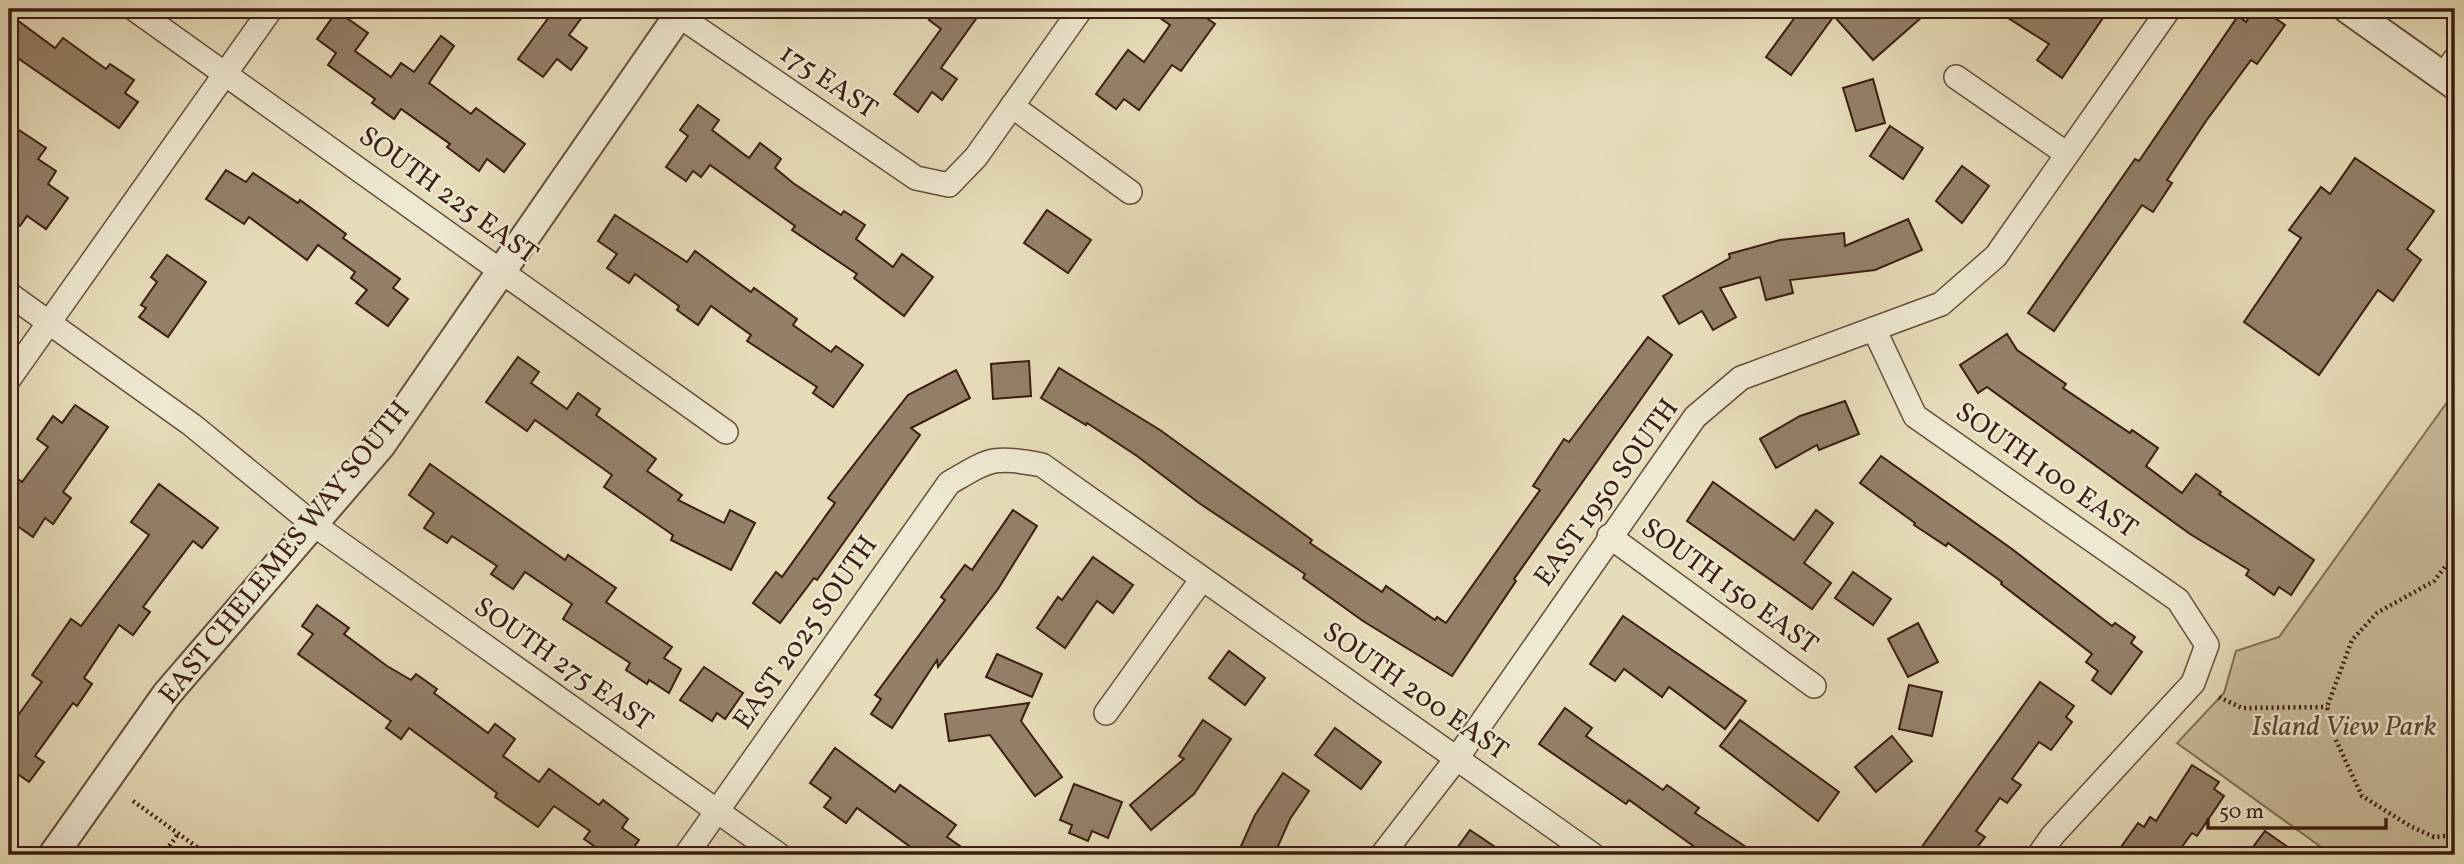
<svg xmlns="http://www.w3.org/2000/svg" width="2464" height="864" font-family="Vollkorn,serif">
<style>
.green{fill:#cabc9d;stroke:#826c57;stroke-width:2}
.building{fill:#948069;stroke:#3b1d11;stroke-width:2}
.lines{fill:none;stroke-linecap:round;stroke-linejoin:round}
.minor-casing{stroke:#664d3b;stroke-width:26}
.tertiary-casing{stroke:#664d3b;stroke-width:32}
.path{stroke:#3b1d11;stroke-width:4.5;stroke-dasharray:2 3.5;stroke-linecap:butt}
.minor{stroke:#efe8d2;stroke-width:23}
.tertiary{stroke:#efe8d2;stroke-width:28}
.labels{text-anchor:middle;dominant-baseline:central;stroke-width:5;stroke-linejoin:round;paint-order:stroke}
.street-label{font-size:28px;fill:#3b1d11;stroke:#efe8d2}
.park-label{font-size:28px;font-style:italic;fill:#5f4534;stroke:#efe8d2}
</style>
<rect width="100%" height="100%" fill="#e7dcba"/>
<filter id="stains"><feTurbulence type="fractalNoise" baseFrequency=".00286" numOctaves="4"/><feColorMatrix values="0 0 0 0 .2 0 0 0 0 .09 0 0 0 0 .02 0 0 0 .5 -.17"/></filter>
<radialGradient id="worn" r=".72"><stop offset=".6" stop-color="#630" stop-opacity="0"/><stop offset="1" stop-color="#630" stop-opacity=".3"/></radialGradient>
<polygon class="green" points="2455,391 2455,855 2332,855 2177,743 2224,693 2236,651 2279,637"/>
<g class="building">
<polygon points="555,9 588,9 569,35 587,48 571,70 557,59 543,77 518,59"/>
<polygon points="937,9 983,9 941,68 957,79 942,100 932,92 918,112 894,94 941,29 929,20"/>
<polygon points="1147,9 1194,9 1215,24 1181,71 1172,65 1139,110 1124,99 1116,109 1096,94 1128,50 1144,62 1170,25"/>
<polygon points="1801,9 1931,9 1873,60 1834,16 1791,75 1766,57"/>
<polygon points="1994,9 2109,9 2062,78 2037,60 2049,44"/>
<polygon points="2255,9 2262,9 2285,25 2257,64 2251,60 2206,121 2167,180 2172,183 2153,212 2142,205 2054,331 2028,313 2135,159 2139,161 2238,16 2246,22"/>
<polygon points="337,11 368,33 355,51 391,77 401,63 414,72 441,36 454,46 429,83 471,114 476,108 525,144 504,172 487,159 479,171 447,147 450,144 401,109 394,119 372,103 375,99 328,65 336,53 317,39"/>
<polygon points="9,14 55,48 63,38 106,69 110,64 134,80 125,93 138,102 119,128 9,52"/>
<polygon points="1873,79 1885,123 1856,131 1843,88"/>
<polygon points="698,105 719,120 712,130 749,158 760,143 781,159 775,168 793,183 841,215 844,211 865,225 856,239 893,267 902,254 933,277 904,316 854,278 857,274 792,230 795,226 710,165 701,177 693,171 686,181 666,167 688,136 680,130"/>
<polygon points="1890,126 1923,148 1903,179 1870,156"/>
<polygon points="19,130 46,148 38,159 56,171 48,184 68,198 46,229 27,216 20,226 9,219 9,145"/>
<polygon points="2355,158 2434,211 2407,249 2421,260 2393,301 2378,290 2319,375 2244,322 2301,238 2289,230 2321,187 2330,194"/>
<polygon points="1962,166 1989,186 1962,223 1936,201"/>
<polygon points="226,170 246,182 253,173 298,203 300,200 346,234 343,238 400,279 393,288 408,299 388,326 356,303 367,290 351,278 355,272 318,245 307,260 249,217 244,224 206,199"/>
<polygon points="1047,210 1091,240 1068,273 1024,243"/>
<polygon points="615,215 687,262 695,251 751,292 754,288 797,319 793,325 831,352 836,346 863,365 833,407 813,393 817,387 747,341 751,335 711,306 698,325 677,310 679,306 635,274 629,283 607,268 617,254 598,241"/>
<polygon points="1908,219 1922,250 1875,270 1790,280 1793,293 1766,300 1760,277 1720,288 1736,317 1713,330 1702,311 1679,324 1663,296 1730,258 1729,254 1780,240 1844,233 1845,246"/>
<polygon points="167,255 206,282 168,337 139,317 146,308 141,305 157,282 151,277"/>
<polygon points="2007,334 2017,350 2066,384 2063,388 2130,433 2132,430 2158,448 2146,466 2182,493 2196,474 2221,492 2219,494 2314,560 2291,595 2279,587 2274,595 2246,575 2249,570 2190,534 1987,387 1978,393 1960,365"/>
<polygon points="1648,337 1672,355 1514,579 1516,581 1452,676 1363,621 1303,578 1305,574 1199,503 1137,456 1087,423 1086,425 1041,398 1059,368 1160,430 1312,540 1310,543 1382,592 1386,586 1435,620 1437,617 1446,623 1540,490 1533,486 1564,439 1569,442"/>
<polygon points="518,357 539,372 531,383 567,409 578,393 600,409 596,415 656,459 647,471 682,495 678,500 724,523 730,510 755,523 731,570 671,540 673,535 604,487 612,475 535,420 527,431 486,402"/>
<polygon points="1029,361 1031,396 993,399 991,364"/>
<polygon points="956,370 970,398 911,428 920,435 817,580 814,578 780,623 753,603 776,572 782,577 835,503 828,498 908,395"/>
<polygon points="1845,401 1859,434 1819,450 1817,445 1776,468 1760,439 1800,416"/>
<polygon points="75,405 108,427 63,492 71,498 53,524 45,518 33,537 9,520 9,492 18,479 22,482 48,447 37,439 53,416 62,423"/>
<polygon points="1881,456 2012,549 2112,626 2115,623 2135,637 2131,643 2142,652 2111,694 2092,680 2098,671 2086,662 2092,654 2001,584 2002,582 1948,543 1946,546 1914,525 1915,523 1860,483"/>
<polygon points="430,464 565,560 568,555 616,588 606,602 672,647 664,658 681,669 669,693 649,680 647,684 626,670 630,663 563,619 572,604 525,572 513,589 491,574 497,566 452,536 447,543 424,528 434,513 409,495"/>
<polygon points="1713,482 1794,540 1816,510 1833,523 1804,563 1831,583 1812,609 1687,521"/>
<polygon points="159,484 218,528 202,548 193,541 143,607 150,612 133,635 119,625 84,678 92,684 77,706 73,703 35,756 44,762 29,782 9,768 9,728 42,682 32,675 71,619 81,626 149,535 131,522"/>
<polygon points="1013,510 1037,526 998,589 938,667 937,660 892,728 871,714 881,699 875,695 945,600 941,597 965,565 972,570"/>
<polygon points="1093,557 1133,585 1113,613 1097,601 1065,648 1037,628 1058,597 1062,600"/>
<polygon points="1853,572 1891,599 1873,625 1835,598"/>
<polygon points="317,605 349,628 344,634 387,666 411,680 416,674 437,689 434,693 488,733 495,724 515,739 503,756 539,782 549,769 599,805 603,800 628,819 622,828 639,840 628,855 607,855 584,839 590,831 554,806 538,827 495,797 497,793 409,728 401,739 386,728 391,721 298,654 313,634 302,626"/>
<polygon points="1623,616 1746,701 1725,729 1669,687 1662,697 1624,669 1615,681 1590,664"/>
<polygon points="1918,623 1938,662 1908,677 1888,639"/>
<polygon points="1229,651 1265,678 1245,705 1209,678"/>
<polygon points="997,654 1042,674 1032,697 986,677"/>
<polygon points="704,667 743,693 725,719 717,713 712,721 680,700"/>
<polygon points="2040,682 2074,706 2066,717 2072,722 2051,750 2039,742 2012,779 2021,785 2007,803 2000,798 1976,831 1985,837 1971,855 1916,855"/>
<polygon points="1909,685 1942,692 1932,736 1899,729"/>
<polygon points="1029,703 1021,721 1062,777 1035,796 990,735 949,741 945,714"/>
<polygon points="1565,708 1592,728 1586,736 1663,790 1667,785 1699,808 1695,813 1758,855 1706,855 1629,800 1626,804 1539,744"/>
<polygon points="1203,720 1231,739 1194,794 1151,830 1130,805 1184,759 1179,756"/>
<polygon points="1740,720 1839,792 1818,821 1720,746"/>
<polygon points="1335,728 1381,762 1361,789 1315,755"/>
<polygon points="1892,736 1912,761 1876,792 1855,767"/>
<polygon points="835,748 895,792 900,785 956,825 947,837 973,855 902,855 909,846 857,808 846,823 824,807 831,798 810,783"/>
<polygon points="2192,765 2219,782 2214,789 2224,796 2197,836 2192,833 2176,855 2132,855 2121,847 2138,823 2144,827 2150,817 2156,821"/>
<polygon points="1283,773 1309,791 1290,819 1274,855 1237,855 1255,815"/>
<polygon points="1074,784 1122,802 1108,838 1092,831 1088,841 1069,833 1072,825 1060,820"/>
<polygon points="1470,830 1507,855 1452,855"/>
<polygon points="2265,831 2299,855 2247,855"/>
</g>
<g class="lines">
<defs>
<g id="minor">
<polyline points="134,9 726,432"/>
<polyline points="678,15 916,178 949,185 976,157 1081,9"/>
<polyline points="2443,76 2455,59"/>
<polyline points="1956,77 2067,154"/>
<polyline points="1012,106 1130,192"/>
<polyline points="9,294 192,425 313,524 779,855"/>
<polyline points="1874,329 1915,416 2178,600 2207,645 2193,683 2053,835 2039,855"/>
<polyline points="9,379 271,9"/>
<polyline points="1609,536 1814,686"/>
<polyline points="1106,713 1202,579"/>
<path d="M686,855L949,483C992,458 992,456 1042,465L1593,855"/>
<polyline points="1382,855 1457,758 1695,417 1741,378 1941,304 1996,256 2169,9"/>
</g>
<g id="tertiary">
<polyline points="2348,9 2455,85"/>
<polyline points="53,855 166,695 381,445 683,9"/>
</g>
</defs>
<use href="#minor" class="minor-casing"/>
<use href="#tertiary" class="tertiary-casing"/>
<g class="path">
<polyline points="2455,554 2434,581 2377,613 2352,640 2327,707 2333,734 2362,796 2410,826 2434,837 2455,835"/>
<polyline points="2219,697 2242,708 2327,707"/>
<polyline points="133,801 208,855"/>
<polyline points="163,855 178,834"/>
<polyline points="264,855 266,853"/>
</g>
<use href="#minor" class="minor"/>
<use href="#tertiary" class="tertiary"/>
</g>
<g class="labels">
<g class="street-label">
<text transform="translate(828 82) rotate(34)">175 EAST</text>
<text transform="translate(448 196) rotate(36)">SOUTH 225 EAST</text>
<text transform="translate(2046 471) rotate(35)">SOUTH 100 EAST</text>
<text transform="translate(1607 493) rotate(-54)">EAST 1950 SOUTH</text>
<text transform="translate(285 553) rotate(-51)">EAST CHELEMES WAY SOUTH</text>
<text transform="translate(1729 587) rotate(36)">SOUTH 150 EAST</text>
<text transform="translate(806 633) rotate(-55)">EAST 2025 SOUTH</text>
<text transform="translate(563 665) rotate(35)">SOUTH 275 EAST</text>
<text transform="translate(1415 692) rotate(35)">SOUTH 200 EAST</text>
</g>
<g class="park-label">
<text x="2344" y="727">Island View Park</text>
</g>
</g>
<rect width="2464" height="864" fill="none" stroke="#e7dcba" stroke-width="35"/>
<rect x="10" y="10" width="2443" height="843" fill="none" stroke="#3b1d11" stroke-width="3.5"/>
<rect x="18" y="18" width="2429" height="829" fill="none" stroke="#3b1d11" stroke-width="2"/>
<path d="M2208 818v10h178v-10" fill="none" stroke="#3b1d11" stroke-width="3.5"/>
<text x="2219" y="818" font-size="21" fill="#3b1d11" stroke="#efe8d2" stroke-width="5" paint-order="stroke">50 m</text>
<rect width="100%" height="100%" filter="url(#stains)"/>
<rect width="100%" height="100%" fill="url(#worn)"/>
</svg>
